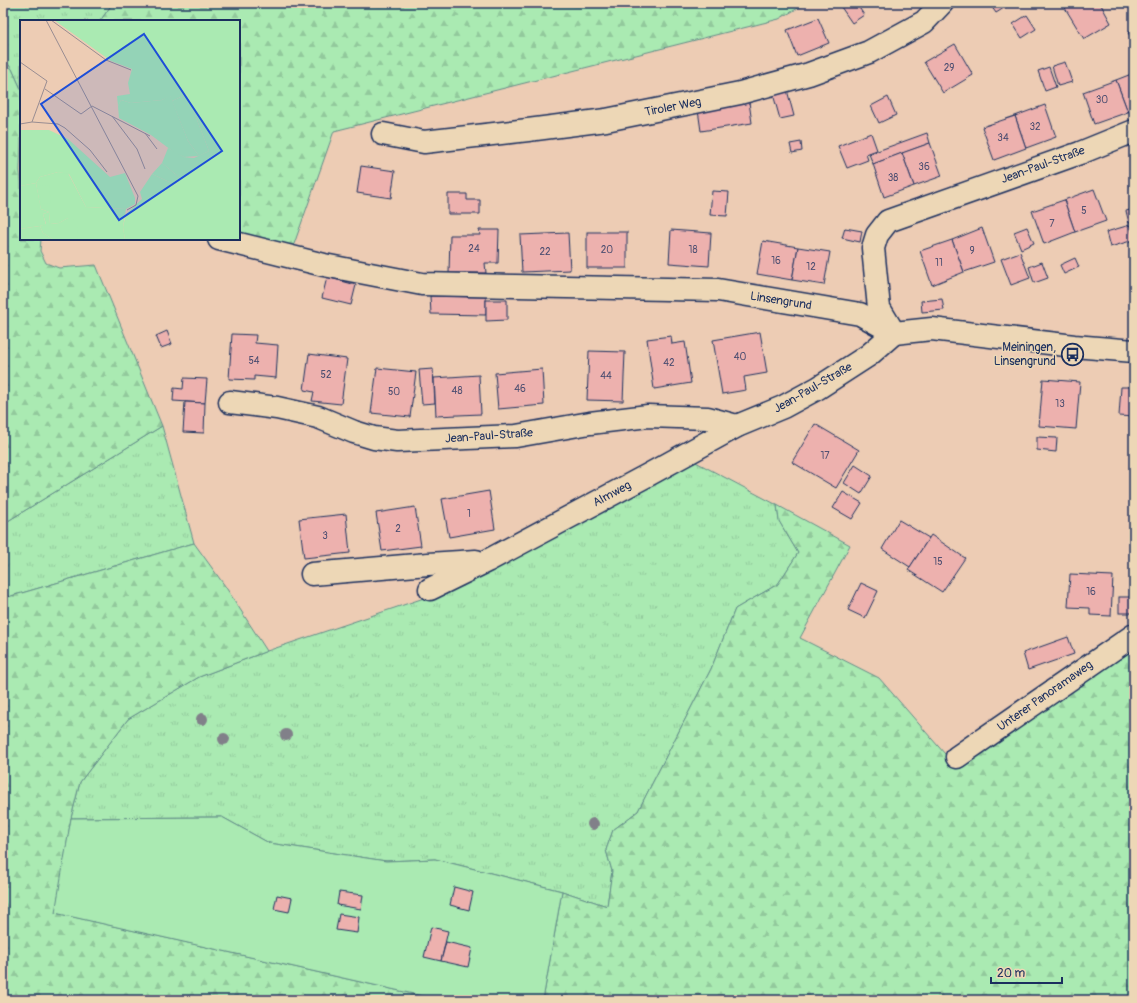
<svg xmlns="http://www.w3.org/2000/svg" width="1137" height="1003" font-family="Pangolin,sans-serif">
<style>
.grass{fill:url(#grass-tufts);stroke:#628c88}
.forest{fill:url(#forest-firs);stroke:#628c88}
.green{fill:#aaeab2;stroke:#628c88}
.building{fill:#edb1ae;stroke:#1b2f5e}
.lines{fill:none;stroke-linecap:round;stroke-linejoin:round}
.street-casing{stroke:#1b2f5e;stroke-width:25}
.street{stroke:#edd7b6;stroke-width:22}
.tree{fill:#818089}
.labels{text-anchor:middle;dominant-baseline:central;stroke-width:3;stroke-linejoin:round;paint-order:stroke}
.number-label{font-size:10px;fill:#505072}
.street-label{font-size:12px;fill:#1b2f5e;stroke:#edd7b6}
.poi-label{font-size:12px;fill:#1b2f5e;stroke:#edd7b6;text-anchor:end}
.inset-road{fill:none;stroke:#998d92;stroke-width:1}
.view{fill:#1d4ed8;fill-opacity:0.15;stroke:#1d4ed8;stroke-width:2}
.inset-edge{fill:none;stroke:#1b2f5e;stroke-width:2}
</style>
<defs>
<pattern id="grass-tufts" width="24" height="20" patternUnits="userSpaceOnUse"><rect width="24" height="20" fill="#aaeab2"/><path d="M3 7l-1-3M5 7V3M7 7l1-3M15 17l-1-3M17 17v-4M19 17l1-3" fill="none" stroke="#92c99c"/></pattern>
<pattern id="forest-firs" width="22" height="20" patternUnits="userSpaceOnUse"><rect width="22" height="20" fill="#aaeab2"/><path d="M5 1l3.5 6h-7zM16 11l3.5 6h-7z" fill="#92c99c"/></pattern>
</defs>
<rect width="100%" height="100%" fill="#edccb4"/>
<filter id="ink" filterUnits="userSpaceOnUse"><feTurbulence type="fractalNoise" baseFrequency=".025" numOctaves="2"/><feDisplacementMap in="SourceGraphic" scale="8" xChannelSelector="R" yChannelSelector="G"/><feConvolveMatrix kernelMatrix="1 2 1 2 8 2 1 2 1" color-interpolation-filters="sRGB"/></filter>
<g filter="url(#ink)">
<g class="grass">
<polygon points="3,3 113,3 100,21 21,21 21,89 12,69 3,58"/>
<polygon points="162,426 194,543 8,597 3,589 3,524"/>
<polygon points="690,459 777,505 779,521 798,553 778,584 735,609 711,669 638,811 613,830 606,850 612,871 607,906 562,891 435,859 386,861 269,843 222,817 71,818 80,782 128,719 199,677 267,651 427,597"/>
</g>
<g class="forest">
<polygon points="113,3 807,3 779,19 334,131 293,247 239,236 239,21 100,21"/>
<polygon points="3,58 12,69 21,89 21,140 20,171 21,182 21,239 41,239 40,251 46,263 59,268 96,265 162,426 3,524"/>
<polygon points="777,505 850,545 800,638 879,678 958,769 1110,663 1134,648 1134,1000 543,1000 562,891 607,906 612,871 606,850 613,830 638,811 711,669 735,609 778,584 798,553 779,521"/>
<polygon points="194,543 225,586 267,651 199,677 128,719 80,782 71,818 56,913 440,1000 3,1000 3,589 8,597"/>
</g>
<polygon class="green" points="222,817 269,843 386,861 435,859 562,891 543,1000 440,1000 55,913 71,818"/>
<g class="building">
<polygon points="848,3 856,3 864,15 852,23 841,7"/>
<polygon points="989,3 1012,3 996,13"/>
<polygon points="1073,3 1100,3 1111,23 1084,39 1065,8"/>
<polygon points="1027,15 1036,29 1022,38 1013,24"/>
<polygon points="818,18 829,43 797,56 787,30"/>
<polygon points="1134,29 1134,41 1128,33"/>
<polygon points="955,44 973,75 943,93 924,62"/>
<polygon points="1065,62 1072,82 1058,86 1052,66"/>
<polygon points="1049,67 1056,87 1045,91 1038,71"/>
<polygon points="1134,73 1134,109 1128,112 1116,80"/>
<polygon points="1116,80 1128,112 1094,124 1083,92"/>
<polygon points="787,90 794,116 780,119 773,94"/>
<polygon points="888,97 896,115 879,123 871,106"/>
<polygon points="749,102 752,123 701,131 698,110"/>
<polygon points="1045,105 1056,137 1026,148 1015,116"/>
<polygon points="1015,116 1026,148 994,160 982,127"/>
<polygon points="871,133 877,150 866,154 868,160 847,168 838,146"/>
<polygon points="927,133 930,143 873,164 869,154"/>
<polygon points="801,142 802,151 792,153 790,144"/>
<polygon points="930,143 942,176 914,186 902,153"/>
<polygon points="902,153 914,186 884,197 873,164"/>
<polygon points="361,166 395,171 391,198 357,193"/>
<polygon points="1134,184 1134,196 1130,185"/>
<polygon points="1094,189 1106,221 1075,232 1064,200"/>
<polygon points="712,191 729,192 727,216 710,215"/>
<polygon points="448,194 467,194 467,200 480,200 480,214 448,214"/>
<polygon points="1064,200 1075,232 1044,244 1032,211"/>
<polygon points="1134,209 1134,223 1129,223 1126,211"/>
<polygon points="1130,225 1134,240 1110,247 1106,232"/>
<polygon points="1027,227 1034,243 1021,249 1014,232"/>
<polygon points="845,228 862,231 860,242 842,238"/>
<polygon points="982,228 994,262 964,272 952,240"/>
<polygon points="479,230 499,230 498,263 485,263 486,273 449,273 450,235 480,235"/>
<polygon points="671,230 711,233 709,266 669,263"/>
<rect x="587" y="232" width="40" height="36"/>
<polygon points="568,233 570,270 522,272 520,235"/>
<polygon points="952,240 964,272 932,285 920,251"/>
<polygon points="763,241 798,247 792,280 757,274"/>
<polygon points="798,247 830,252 824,285 792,280"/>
<polygon points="1020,252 1030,278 1011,285 1001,259"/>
<polygon points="1075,258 1079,267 1064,274 1060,265"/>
<polygon points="1042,262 1048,278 1034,283 1029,267"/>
<polygon points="327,277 356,285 351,305 322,298"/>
<polygon points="430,296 486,297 486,315 431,314"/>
<polygon points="942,299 944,310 922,312 921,301"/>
<polygon points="486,300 507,300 507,320 486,321"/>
<polygon points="167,331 172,344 161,348 156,336"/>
<polygon points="760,332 767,373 744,377 746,390 722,394 713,340"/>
<polygon points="232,334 256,335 255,343 278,345 276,378 254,376 254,380 229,379"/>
<polygon points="671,336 672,344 685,342 691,383 654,389 647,339"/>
<polygon points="589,351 625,352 623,401 587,400"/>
<polygon points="309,354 347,359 341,404 312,401 314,392 304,390"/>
<polygon points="377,368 416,372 410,417 371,413"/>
<polygon points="433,369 435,403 422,404 419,370"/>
<polygon points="542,369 544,405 498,409 495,373"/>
<polygon points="479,375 481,414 436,416 434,378"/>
<polygon points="184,378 207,379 205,403 173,401 174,388 183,389"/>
<polygon points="1043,379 1080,382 1076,429 1039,426"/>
<polygon points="1121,387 1134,387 1134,417 1119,416"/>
<polygon points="185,402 205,403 204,433 183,432"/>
<polygon points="815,424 859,450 836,488 792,462"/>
<polygon points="1037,437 1057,438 1056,452 1037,450"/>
<polygon points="855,465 872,476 861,494 844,483"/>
<polygon points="489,491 495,529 449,537 442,499"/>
<polygon points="843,492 862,503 852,519 833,508"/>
<polygon points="415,507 421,546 382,551 376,513"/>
<polygon points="346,514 350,553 304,558 299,519"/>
<polygon points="899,520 929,538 910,567 882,549"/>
<polygon points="931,535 965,558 942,592 908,570"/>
<polygon points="1070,574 1113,576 1111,616 1090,615 1090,608 1068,607"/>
<polygon points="861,583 878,591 865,618 848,610"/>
<rect x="1119" y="597" width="15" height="16"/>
<polygon points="1068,637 1074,654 1028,670 1023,653"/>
<polygon points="454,887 473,892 469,910 450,905"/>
<polygon points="339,892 363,895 361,909 337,905"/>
<polygon points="277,895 292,898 289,912 274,909"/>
<polygon points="339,914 359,917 357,933 336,930"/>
<polygon points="431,927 448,931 441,961 424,957"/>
<polygon points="446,942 472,948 468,967 441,961"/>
</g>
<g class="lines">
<defs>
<g id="street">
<polyline points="383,134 424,142 528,130 606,120 740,93 809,74 869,52 924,22 942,3"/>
<polyline points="219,239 324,265 422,284 718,290 860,314 894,333 932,329 1074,346 1134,351"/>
<polyline points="894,333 879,308 873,248 877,235 888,221 1080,153 1134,131"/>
<polyline points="230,402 277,408 318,417 354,432 374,438 397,441 516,436 590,423 648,416 708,418 737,426"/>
<polyline points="312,574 428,564 476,561"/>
<polyline points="430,589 487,561 648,475 737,426 783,407 818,388 869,355 894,333"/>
<polyline points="957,757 1134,635"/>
</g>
</defs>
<use href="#street" class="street-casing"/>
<use href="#street" class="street"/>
</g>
<g class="tree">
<circle cx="202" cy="719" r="6"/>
<circle cx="286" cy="735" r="6"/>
<circle cx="224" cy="739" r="6"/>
<circle cx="593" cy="824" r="6"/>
</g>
</g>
<defs>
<symbol id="bus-ring" viewBox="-11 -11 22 22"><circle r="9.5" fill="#edd7b6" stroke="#1b2f5e" stroke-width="1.5"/><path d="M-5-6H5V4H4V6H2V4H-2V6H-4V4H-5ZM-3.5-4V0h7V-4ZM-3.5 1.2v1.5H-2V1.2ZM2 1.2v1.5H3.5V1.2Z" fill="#1b2f5e"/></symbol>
</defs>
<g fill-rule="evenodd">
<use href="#bus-ring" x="1060" y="342" width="25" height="25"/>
</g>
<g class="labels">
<g class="number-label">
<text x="949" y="68">29</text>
<text x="1102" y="100">30</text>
<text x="1035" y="127">32</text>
<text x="1003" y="138">34</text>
<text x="924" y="167">36</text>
<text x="893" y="178">38</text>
<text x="1084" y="211">5</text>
<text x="1052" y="224">7</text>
<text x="474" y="249">24</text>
<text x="607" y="250">20</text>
<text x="693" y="250">18</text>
<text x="972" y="251">9</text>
<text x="545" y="252">22</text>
<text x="776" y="261">16</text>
<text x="939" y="263">11</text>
<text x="811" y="267">12</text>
<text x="740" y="357">40</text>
<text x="254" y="361">54</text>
<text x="669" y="363">42</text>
<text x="326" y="375">52</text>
<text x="606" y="376">44</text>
<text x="520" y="389">46</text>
<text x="457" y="391">48</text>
<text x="394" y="392">50</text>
<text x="1060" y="404">13</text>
<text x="825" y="456">17</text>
<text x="469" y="514">1</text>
<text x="398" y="529">2</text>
<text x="325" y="536">3</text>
<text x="938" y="562">15</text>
<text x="1091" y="592">16</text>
</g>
<g class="street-label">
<text transform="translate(673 107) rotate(-11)">Tiroler Weg</text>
<text transform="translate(1043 165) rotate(-20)">Jean-Paul-Straße</text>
<text transform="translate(781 301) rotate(9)">Linsengrund</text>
<text transform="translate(813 388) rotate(-30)">Jean-Paul-Straße</text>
<text transform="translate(489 436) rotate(-4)">Jean-Paul-Straße</text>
<text transform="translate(612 494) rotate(-28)">Almweg</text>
<text transform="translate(1045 696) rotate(-35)">Unterer Panoramaweg</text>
</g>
<g class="poi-label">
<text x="1056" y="347">Meiningen,<tspan x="1056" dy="14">Linsengrund</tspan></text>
</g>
</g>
<g transform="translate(20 20)">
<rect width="220" height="220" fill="#edccb4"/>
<path d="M150,75L168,121L179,136L164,137L155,133L131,115L99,98L98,86L101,80L111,83L142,80ZM142,143L160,158L156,165L132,154ZM38,152L48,153L66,187L106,189L103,207L105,220H57L48,198L39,203L30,204L29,192L21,189L20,185L16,163L20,157ZM20,206L23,213L34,220H0V209Z" fill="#aaeab2"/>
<path d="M34,0H220V220H105L103,207L106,194L122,179L120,172L132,154L156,165L160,158L142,143L148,128L164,137L174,138L189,131L167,74L152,81L150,76L142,80L111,83L101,80L98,86L97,76L110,74L108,63L112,49L91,41ZM0,110H29L48,119L90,157L105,153L115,178V184L106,189L66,187L49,154L38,152L20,157L16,163L0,166ZM29,192L30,204L39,203L48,198L53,199L58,208L57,220H34L23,213L20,206L26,204L23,194Z" fill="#aaeab2"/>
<path d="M167,74L189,131L179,136L168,121L152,81ZM16,163L21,189L29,192L23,194L26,205L0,209V166ZM29,165L31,183L21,184L19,166Z" fill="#aaeab2"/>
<path class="inset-road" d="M26,0L118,176L116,185L107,190M31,0L86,40L111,50M0,42L27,61L12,102L0,104M25,69L61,94L72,86M72,86L130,116M92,96L117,129L125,149M12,102L38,104L45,108L70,130L87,152M125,113L137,129"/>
<path class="view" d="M124,14L202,131L99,200L21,84Z"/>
<rect width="220" height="220" class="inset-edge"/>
</g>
<rect width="1137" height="1003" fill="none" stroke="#edd7b6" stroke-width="16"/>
<rect x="8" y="8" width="1121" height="987" fill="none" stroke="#1b2f5e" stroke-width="1.5" filter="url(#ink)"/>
<path d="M991 977v6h71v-6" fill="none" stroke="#1b2f5e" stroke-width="2"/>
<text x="997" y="977" font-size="12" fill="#1b2f5e" stroke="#edd7b6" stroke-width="3" paint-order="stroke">20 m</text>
</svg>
